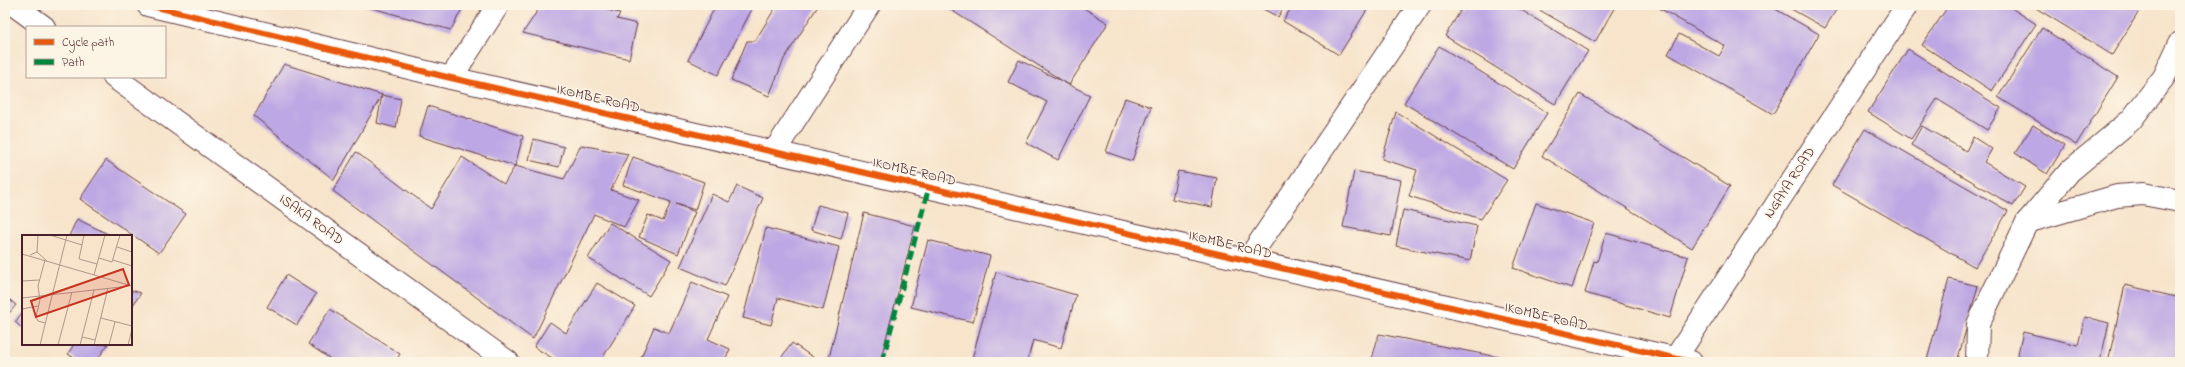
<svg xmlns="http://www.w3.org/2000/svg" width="2185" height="367" font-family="'Indie Flower',sans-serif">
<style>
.building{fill:#bda7e4}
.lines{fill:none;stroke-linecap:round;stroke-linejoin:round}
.minor-casing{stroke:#643d43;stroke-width:24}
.tertiary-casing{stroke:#643d43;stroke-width:24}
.minor{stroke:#fff;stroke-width:22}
.tertiary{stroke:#fff;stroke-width:22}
.quiet{stroke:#00873e;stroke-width:5;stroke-dasharray:10 5;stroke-linecap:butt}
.cycleway-casing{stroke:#fcf5e5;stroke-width:8}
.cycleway{stroke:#e8590c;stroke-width:6}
.labels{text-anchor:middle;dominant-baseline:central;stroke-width:3;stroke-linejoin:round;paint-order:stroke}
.street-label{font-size:14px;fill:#4a1f2b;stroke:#fcf5e5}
.inset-road{fill:none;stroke:#b2958b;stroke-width:1}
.view{fill:#c8321e;fill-opacity:0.15;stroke:#c8321e;stroke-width:2}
.inset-edge{fill:none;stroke:#4a1f2b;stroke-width:2}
</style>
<rect width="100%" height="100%" fill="#fcf5e5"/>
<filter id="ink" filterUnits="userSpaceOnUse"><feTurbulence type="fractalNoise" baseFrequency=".025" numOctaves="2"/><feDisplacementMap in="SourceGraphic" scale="8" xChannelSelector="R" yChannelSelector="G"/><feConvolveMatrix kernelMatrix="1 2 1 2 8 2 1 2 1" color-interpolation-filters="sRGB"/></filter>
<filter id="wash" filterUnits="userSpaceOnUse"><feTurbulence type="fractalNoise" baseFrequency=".012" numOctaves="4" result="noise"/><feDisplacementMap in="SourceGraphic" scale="16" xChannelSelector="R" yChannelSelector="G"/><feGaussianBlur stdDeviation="0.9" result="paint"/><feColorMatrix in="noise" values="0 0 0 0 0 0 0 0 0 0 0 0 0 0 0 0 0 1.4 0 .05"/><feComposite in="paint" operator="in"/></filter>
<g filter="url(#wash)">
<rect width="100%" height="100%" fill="#f7e4cb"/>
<g id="blocks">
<g class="building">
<polygon points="361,5 464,5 451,30"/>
<polygon points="541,5 609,5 607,10 620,13 617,19 637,24 629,59 523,33"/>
<polygon points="716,5 754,5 718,75 688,60"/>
<polygon points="777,5 818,6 784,59 769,96 731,80 747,41 755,41"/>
<polygon points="943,5 1079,5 1108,23 1069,85"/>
<polygon points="1256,5 1285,5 1278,17"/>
<polygon points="1293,5 1370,5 1339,55 1283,21"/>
<polygon points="1464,5 1513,5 1588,51 1555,104 1445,36"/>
<polygon points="1531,5 1616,5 1595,42"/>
<polygon points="1654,5 1768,5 1819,34 1773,114 1668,54 1679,34 1719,56 1725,46"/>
<polygon points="1784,5 1839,5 1825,28"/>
<polygon points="1949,5 2007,5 2036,24 1992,91 1922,45"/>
<polygon points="2031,5 2143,5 2112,55"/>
<polygon points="2042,28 2118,77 2076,145 1998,97"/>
<polygon points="1439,46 1547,113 1513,169 1404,103"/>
<polygon points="1908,49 2001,108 1987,130 1937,99 1911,139 1868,112"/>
<polygon points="1019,60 1090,95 1058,160 1026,143 1047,102 1008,82"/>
<polygon points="284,64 382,95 334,180 254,116"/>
<polygon points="1580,94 1730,186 1692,248 1542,156"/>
<polygon points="382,95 401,99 396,128 377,123"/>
<polygon points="1125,98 1151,107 1132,161 1106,152"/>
<polygon points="428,106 523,136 515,166 419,136"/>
<polygon points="1396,112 1507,180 1481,219 1409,196 1417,170 1382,159"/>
<polygon points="2033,125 2065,145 2047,174 2015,153"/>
<polygon points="1922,126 1966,151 1973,137 1992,149 1984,162 2025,187 2013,206 1911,145"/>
<polygon points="1865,129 2008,211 1975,267 1832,185"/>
<polygon points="534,139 564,147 559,167 529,160"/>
<polygon points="581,145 628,154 611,190 639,200 624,227 594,214 533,339 333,191 356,152 431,209 462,157 504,184 515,166 564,179"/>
<polygon points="633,157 704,182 695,210 676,204 695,212 678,254 639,237 648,215 663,221 671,202 623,185"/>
<polygon points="106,160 186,214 159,253 80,199"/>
<polygon points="1178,171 1217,178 1212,207 1172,199"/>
<polygon points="1354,171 1401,180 1391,236 1343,227"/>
<polygon points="737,186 763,198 725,286 680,267 712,194 729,202"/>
<polygon points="1536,203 1594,223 1572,288 1513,268"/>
<polygon points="818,205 848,213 841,239 811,230"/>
<polygon points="1403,210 1477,226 1470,261 1396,246"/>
<polygon points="864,213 915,226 880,362 828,362"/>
<polygon points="77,219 110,235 110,236 69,236"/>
<polygon points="610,223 671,260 649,296 588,258"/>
<polygon points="766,228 839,247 823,310 778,298 771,325 743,318"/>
<polygon points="1606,233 1688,257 1670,318 1585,293 1594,261 1597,262"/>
<polygon points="928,240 990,256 973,322 911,307"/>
<polygon points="996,272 1076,295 1061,348 1033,340 1027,362 971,362"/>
<polygon points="286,275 316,294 297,325 267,307"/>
<polygon points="1949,279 1978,286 1957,362 1936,362 1927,360"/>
<polygon points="692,282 727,297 708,339 730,349 724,362 639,362 654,327 669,333"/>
<polygon points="597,283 635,306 603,357 612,362 559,362 534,347 550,322 566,333"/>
<polygon points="2125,285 2180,298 2180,362 2108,362"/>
<polygon points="131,290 141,293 131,308"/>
<polygon points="5,296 16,305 5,318"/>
<polygon points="330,309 400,354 395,362 335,362 308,344"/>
<polygon points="23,312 23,329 15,322"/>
<polygon points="2085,317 2109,323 2100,362 2016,362 2023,332 2078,345"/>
<polygon points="1379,334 1519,361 1519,362 1371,362"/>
<polygon points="792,343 820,362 778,362"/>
<polygon points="74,344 108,344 96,362 80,362 68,354"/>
</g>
</g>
</g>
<g filter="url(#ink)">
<use href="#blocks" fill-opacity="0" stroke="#643d43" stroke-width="1"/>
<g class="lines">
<defs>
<g id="minor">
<polyline points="451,78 498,5"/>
<polyline points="774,152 869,5"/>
<polyline points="2027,222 2117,196 2143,194 2180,201"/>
<polyline points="1247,261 1420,5"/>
<polyline points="1977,362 1978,324 2027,222 2070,171 2131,120 2164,77 2180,43"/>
</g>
<g id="tertiary">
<polyline points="14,5 44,27"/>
<polyline points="148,5 451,78 1691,362"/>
<polyline points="114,77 508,362"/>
<polyline points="1673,362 1907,5"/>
</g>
</defs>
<use href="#minor" class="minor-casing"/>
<use href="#tertiary" class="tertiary-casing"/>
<use href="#minor" class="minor"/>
<use href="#tertiary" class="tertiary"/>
<polyline class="quiet" points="882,362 929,187"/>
<defs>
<polyline id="cycleway" points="148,5 451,78 1691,362"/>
</defs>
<use href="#cycleway" class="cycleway-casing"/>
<use href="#cycleway" class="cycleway"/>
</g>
</g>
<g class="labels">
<g class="street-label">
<text transform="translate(598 99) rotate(13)">IKOMBE ROAD</text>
<text transform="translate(914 172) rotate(13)">IKOMBE ROAD</text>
<text transform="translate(1790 183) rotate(-57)">NGAYA ROAD</text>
<text transform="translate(311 220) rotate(36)">ISAKA ROAD</text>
<text transform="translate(1230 245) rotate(13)">IKOMBE ROAD</text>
<text transform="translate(1546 317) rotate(13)">IKOMBE ROAD</text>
</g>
</g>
<g transform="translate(22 235)">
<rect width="110" height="110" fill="#f7e4cb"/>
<path class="inset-road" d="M28,0L60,10M62,0L57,24L75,29M95,12L110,17M15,17L25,26M0,19L110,51M8,20L15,17L16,0M77,23L90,27L98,0M23,25L16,51L18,65L14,82L16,86L23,88M91,25L110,31M72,40L83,0M0,46L17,45M0,63L108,51M0,74L16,71M79,83L110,91M60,102L73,105M18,110L45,0M36,110L50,57M58,110L72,55M72,110L86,53M87,110L93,87M106,110L110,94"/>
<path class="view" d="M101,34L107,50L14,82L9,66Z"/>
<rect width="110" height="110" class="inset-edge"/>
</g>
<rect width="2185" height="367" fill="none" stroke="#fcf5e5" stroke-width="20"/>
<rect x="26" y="26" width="140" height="52" fill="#fcf5e5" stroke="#b59f9b"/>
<rect x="34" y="39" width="20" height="6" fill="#e8590c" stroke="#b59f9b"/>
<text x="62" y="46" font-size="12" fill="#4a1f2b">Cycle path</text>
<rect x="34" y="59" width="20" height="6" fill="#00873e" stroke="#b59f9b"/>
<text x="62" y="66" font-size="12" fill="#4a1f2b">Path</text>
</svg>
